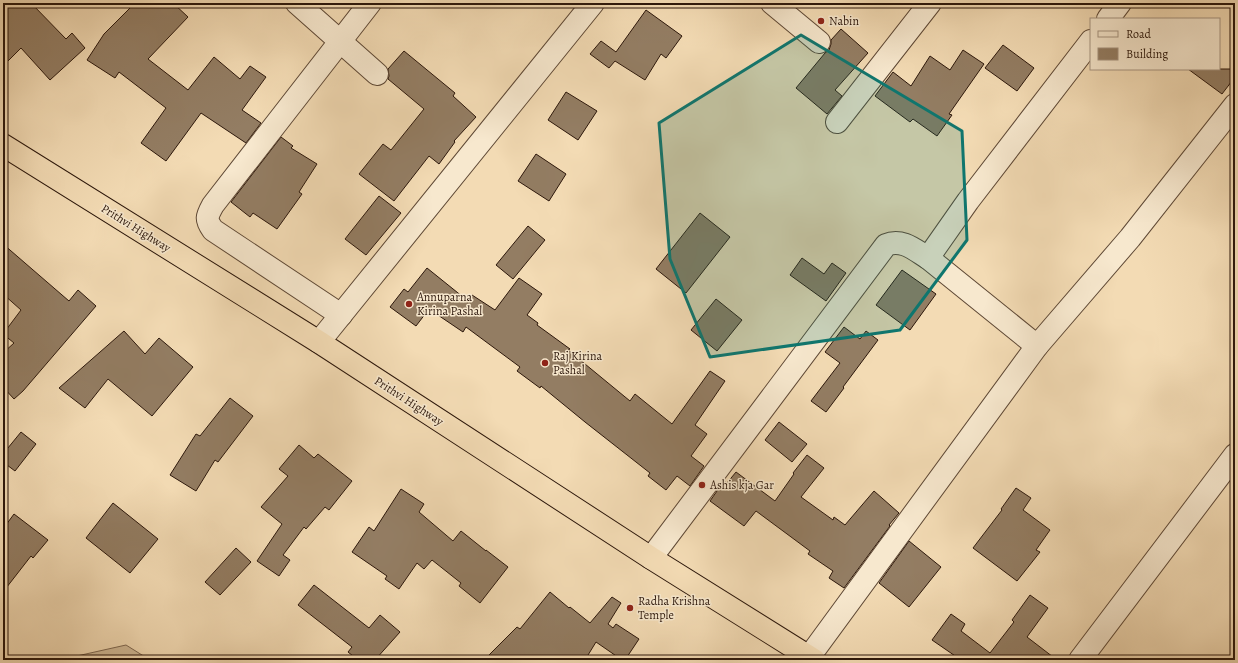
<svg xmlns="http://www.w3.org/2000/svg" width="1238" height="663" font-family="Alegreya,serif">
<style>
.green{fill:#d1ba97;stroke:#7e6851}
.building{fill:#937d63;stroke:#2c170b}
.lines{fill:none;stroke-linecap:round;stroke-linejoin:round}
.street-casing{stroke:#5e4835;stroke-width:24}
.highway-casing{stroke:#2c170b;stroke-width:24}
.street{stroke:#f7e8ce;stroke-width:22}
.highway{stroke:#f3dbb4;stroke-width:22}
.marked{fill:#0f766e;fill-opacity:0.2;stroke:#0f766e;stroke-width:3;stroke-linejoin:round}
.poi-dot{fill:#8f2418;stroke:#f7e8ce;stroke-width:1.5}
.labels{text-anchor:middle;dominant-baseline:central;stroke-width:3;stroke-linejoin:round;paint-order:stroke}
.poi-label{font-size:12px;fill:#2c170b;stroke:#f7e8ce;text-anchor:start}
.street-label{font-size:12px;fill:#2c170b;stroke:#f7e8ce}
</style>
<rect width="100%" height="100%" fill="#f3dbb4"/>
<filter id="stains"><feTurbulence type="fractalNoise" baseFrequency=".005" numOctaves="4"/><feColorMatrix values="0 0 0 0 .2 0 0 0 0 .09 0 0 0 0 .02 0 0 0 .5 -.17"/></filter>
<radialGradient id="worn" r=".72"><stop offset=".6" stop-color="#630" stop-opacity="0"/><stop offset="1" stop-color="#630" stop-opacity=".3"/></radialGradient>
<polygon class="green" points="126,645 150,660 59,660"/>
<g class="building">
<polygon points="3,3 31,3 66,39 72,33 85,48 50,80 21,48 3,66"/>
<polygon points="135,3 173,3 188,17 148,59 188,90 214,57 240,79 250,66 266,77 242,110 261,123 246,143 201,113 166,161 141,143 166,108 119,72 115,78 87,60 104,34"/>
<polygon points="646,10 682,36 666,58 661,54 645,80 615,61 609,68 590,54 601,41 616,52"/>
<polygon points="841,29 868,53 835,90 842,96 827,114 796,88 825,53 829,50 831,44 831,40"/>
<polygon points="1003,45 1034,68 1017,91 985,68"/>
<polygon points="963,50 984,64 949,114 952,115 937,136 913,119 910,122 875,96 893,72 911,86 930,56 950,70"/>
<polygon points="404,51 455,93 453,96 476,117 454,141 455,142 439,164 429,156 394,201 359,174 383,144 391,150 424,109 388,79 389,76 388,69"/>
<polygon points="1188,69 1235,69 1235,77 1222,94"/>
<polygon points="566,92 597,111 578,140 548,120"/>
<polygon points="281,137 293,146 291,148 317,164 299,192 302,194 277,229 253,213 250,217 231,202"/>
<polygon points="536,154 566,174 549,201 518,181"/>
<polygon points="379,196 401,213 366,255 345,239"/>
<polygon points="700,213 730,237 686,293 656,269"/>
<polygon points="528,226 545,240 513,279 496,265"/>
<polygon points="3,244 69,301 78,290 96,306 23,391 14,399 3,387 3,353 14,343 3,334 21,310 3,294"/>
<polygon points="802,258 824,274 832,263 846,273 826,301 790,275"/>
<polygon points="427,268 468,301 472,295 495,310 519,278 542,294 527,315 538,323 537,325 570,349 568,350 630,401 635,394 672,424 710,371 725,381 695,425 707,434 691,456 704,466 690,486 677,476 666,490 648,476 650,473 585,422 541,386 540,388 517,371 520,367 466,327 463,332 429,309 416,326 390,307 404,289 408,292"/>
<polygon points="902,270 936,294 910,330 876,305"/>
<polygon points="716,299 742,320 717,351 691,330"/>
<polygon points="844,327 860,339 866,331 878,340 843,387 844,388 826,412 811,401 840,363 825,352"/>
<polygon points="124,331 145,354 159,338 193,367 152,416 108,379 85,408 59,388"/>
<polygon points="230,398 253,416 218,462 215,460 196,491 170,475 196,434 200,436"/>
<polygon points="779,422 807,444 792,462 765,440"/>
<polygon points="21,432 36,444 15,471 3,462 3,454"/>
<polygon points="299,445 314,458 318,454 352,481 329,510 325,507 306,529 304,527 283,555 290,560 279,576 257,561 282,524 261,507 288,476 279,469"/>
<polygon points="807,455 824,468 801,497 833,520 834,517 845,525 874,491 899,513 889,525 890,526 844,588 829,578 833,571 808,554 810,551 756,511 744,526 710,501 724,481 727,483 736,472 775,501 794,474 793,473"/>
<polygon points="1016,488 1031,498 1023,510 1050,530 1036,550 1040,552 1017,581 973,548 1002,510 1001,509"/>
<polygon points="401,489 424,504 419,512 453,541 461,531 486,551 486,550 508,567 480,603 459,586 461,583 432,560 424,569 417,563 399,589 385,579 387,576 352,552 369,527 374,531"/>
<polygon points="113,503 158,539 130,573 86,538"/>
<polygon points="14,514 48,540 33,558 31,556 3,592 3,529"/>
<polygon points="909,541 941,567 909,607 879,583"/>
<polygon points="236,548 251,562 220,595 205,582"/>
<polygon points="314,585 369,628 380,615 400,632 375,660 358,660 348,652 352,647 298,605"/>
<polygon points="550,592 569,608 570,607 590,623 612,597 621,603 608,624 613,628 616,624 639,639 625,660 622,660 596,642 585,660 484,660 517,627 520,629"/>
<polygon points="1030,595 1048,608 1027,637 1057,660 961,660 932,640 951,614 965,624 961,631 990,653 1014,622 1012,620"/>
</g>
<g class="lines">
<defs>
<g id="street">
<polyline points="297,3 377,74"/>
<polyline points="772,3 819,42"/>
<polyline points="1108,19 1120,3"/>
<polyline points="1091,41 968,201 928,258 1037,346 1130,238 1235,105"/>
<polyline points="837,122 930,3"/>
<path d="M341,315L213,230C205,219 207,216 213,205L370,3"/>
<polyline points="319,342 593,3"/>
<path d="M651,558L886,245C902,238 915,250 928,258"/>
<polyline points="809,657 1037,346"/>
<polyline points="1080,660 1235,455"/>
</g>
<polyline id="highway" points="3,145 319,342 651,558 814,660"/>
</defs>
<use href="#street" class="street-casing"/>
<use href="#highway" class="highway-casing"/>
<use href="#street" class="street"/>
<use href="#highway" class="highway"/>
</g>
<path class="marked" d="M801,35L962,131L967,240L900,330L710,357L670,259L659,123Z"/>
<g class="poi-dot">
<circle cx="821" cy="21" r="4"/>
<circle cx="409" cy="304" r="4"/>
<circle cx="545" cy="363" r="4"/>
<circle cx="702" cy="485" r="4"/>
<circle cx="630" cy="608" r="4"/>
</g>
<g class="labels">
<g class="poi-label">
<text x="829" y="21">Nabin</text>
<text x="417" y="297">Annuparna<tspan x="417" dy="14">Kirina Pashal</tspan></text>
<text x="553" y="356">Raj Kirina<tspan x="553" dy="14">Pashal</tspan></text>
<text x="710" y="485">Ashis kja Gar</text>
<text x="638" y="601">Radha Krishna<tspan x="638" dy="14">Temple</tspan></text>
</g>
<g class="street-label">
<text transform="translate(136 228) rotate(32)">Prithvi Highway</text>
<text transform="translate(409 401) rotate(33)">Prithvi Highway</text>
</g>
</g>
<rect width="1238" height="663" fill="none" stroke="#f3dbb4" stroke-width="16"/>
<rect x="4" y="4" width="1230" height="655" fill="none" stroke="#2c170b" stroke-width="2"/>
<rect x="8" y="8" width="1222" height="647" fill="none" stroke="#2c170b"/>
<rect x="1090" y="18" width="130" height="52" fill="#f7e8ce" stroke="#a69480"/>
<rect x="1098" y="31" width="20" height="6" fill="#f7e8ce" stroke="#a69480"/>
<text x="1126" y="38" font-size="12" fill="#2c170b">Road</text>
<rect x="1098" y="48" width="20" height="12" fill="#937d63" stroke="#a69480"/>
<text x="1126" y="58" font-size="12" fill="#2c170b">Building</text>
<rect width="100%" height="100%" filter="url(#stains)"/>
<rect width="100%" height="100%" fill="url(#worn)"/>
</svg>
